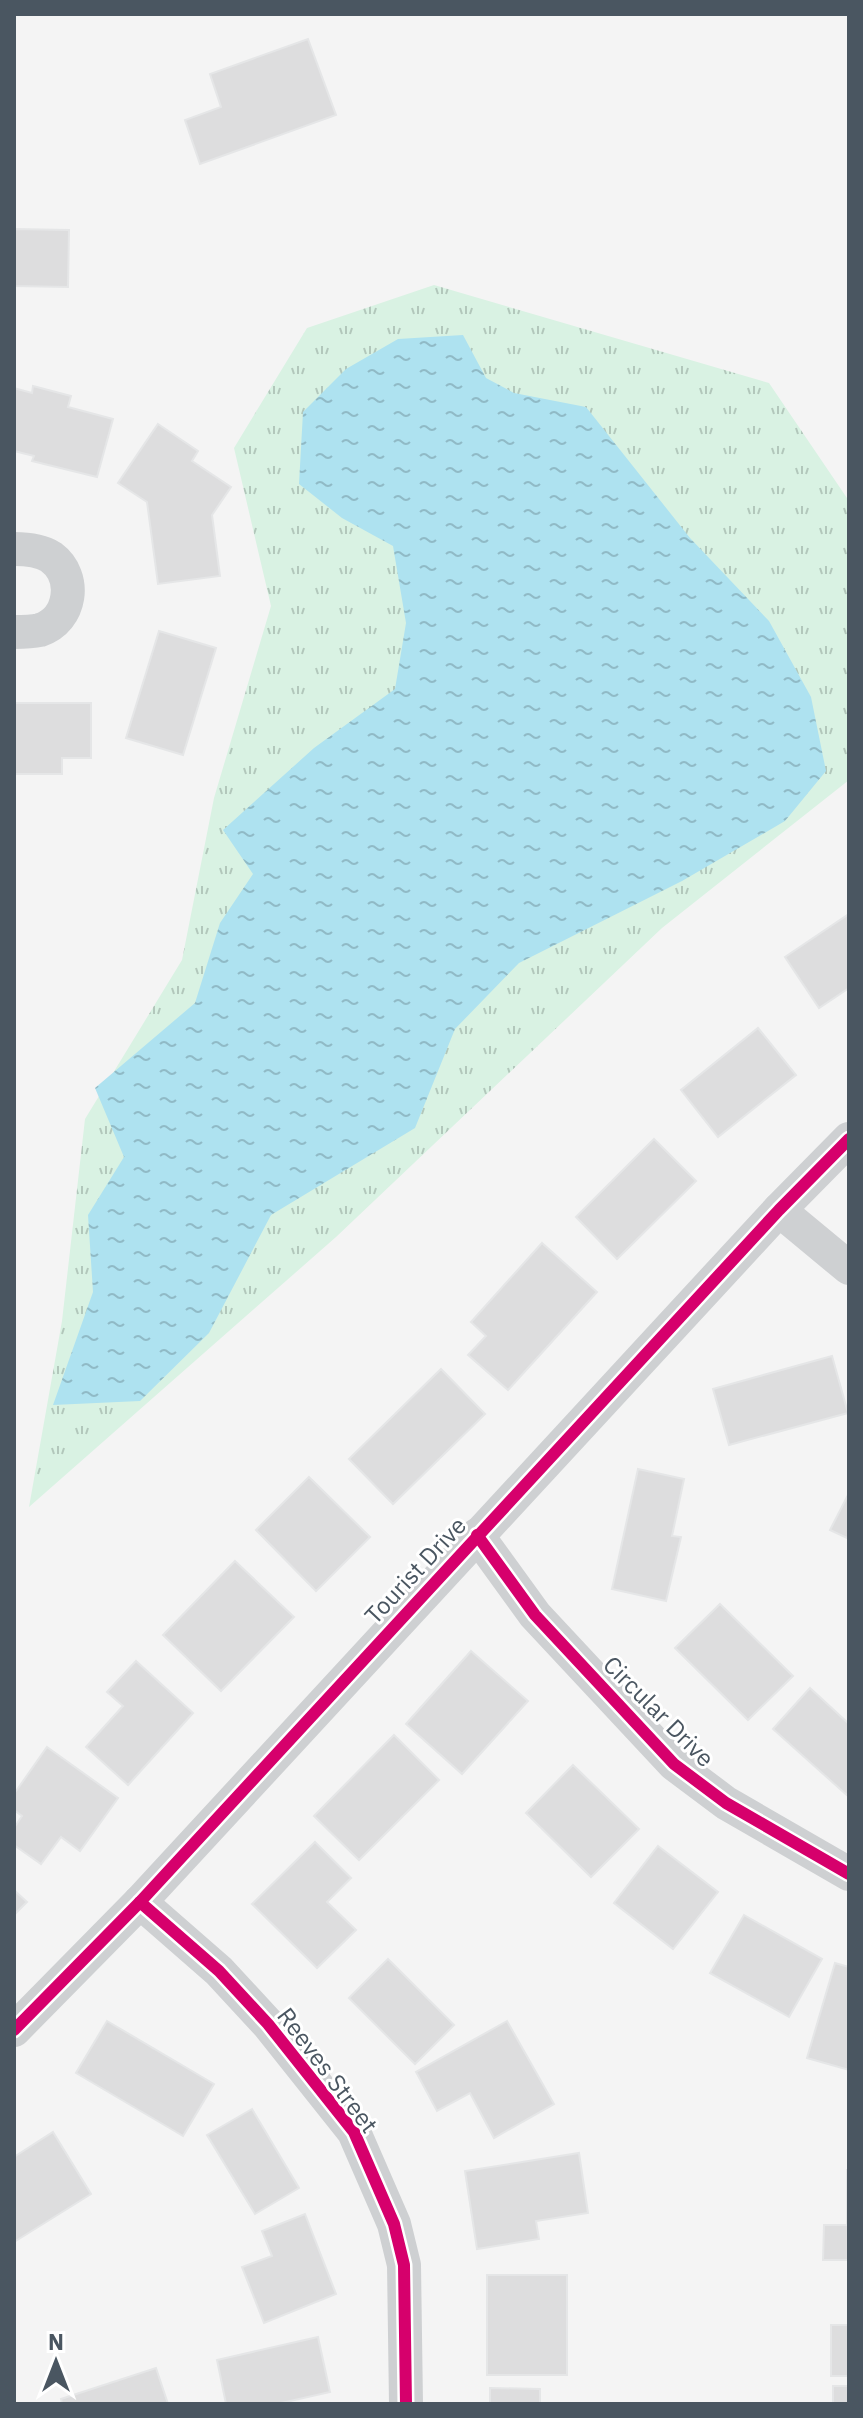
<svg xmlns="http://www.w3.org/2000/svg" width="863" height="2418" font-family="'IBM Plex Sans',sans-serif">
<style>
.park{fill:url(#park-tufts)}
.water{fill:url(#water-ripples)}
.building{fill:#ddddde;stroke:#e5e6e7;stroke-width:2}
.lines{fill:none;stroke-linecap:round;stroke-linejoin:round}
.minor{stroke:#ced0d2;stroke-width:34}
.cycleway-casing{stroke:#fff;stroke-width:17}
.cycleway{stroke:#d6006c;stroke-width:12}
.labels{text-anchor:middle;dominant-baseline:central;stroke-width:6;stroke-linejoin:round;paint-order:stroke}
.street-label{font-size:24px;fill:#4a5661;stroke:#fff}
</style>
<defs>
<pattern id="park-tufts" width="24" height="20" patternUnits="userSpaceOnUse" patternTransform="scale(2)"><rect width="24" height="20" fill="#d9f2e3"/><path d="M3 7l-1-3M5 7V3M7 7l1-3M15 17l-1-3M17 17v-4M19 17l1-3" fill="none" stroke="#b2c7bb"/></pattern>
<pattern id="water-ripples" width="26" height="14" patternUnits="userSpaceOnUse" patternTransform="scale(2)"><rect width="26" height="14" fill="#aee2f0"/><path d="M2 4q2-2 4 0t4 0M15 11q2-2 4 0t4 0" fill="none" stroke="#90bac6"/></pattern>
</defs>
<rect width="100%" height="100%" fill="#f4f4f4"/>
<polygon class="park" points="434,285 769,383 849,501 849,780 662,928 336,1237 29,1507 62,1321 85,1119 182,960 214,798 271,606 234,448 307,328"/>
<polygon class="water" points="463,335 486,378 514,393 586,407 690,538 769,621 811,697 826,771 785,821 682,881 519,963 455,1029 415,1128 271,1215 209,1333 140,1401 53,1405 93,1292 88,1215 124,1157 95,1088 195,1003 220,923 253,874 223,830 314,748 395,689 406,623 393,546 342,518 299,484 303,412 346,369 398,339"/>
<g class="building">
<polygon points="308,39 336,115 200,164 185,120 221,107 210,74"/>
<polygon points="14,229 69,230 68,287 14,286"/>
<polygon points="33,386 71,396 68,407 113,419 97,477 32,461 34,456 14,451 14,388 32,393"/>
<polygon points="158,424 198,451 192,461 231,487 212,515 220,576 158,584 147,502 118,483"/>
<polygon points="159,631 216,648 183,755 126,738"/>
<polygon points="14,703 91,703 91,758 62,758 62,774 14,774"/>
<polygon points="849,914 849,988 819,1008 785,957"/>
<polygon points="758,1028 796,1075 718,1137 681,1090"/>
<polygon points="654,1139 696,1181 617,1259 576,1217"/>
<polygon points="542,1243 597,1292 508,1390 468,1355 486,1336 471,1322"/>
<polygon points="832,1356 848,1413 729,1445 713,1389"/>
<polygon points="441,1369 485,1414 393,1504 349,1459"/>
<polygon points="638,1469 684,1479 672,1536 681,1537 666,1601 612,1589"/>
<polygon points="309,1477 370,1537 316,1591 256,1530"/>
<polygon points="849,1493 849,1539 830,1530"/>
<polygon points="235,1561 294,1617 221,1691 163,1635"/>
<polygon points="720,1604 793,1676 748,1720 675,1648"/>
<polygon points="471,1651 528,1701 462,1774 406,1724"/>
<polygon points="136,1661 193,1713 128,1785 86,1747 123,1706 107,1692"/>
<polygon points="810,1688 849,1724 849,1797 773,1729"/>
<polygon points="394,1735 439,1780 359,1860 314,1816"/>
<polygon points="47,1747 118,1798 80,1851 61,1837 41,1864 14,1845 14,1828 22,1816 14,1810 14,1794"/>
<polygon points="573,1765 639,1829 591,1877 526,1813"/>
<polygon points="315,1842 351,1878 327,1902 356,1930 317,1968 252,1904"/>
<polygon points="658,1846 718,1892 673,1949 614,1903"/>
<polygon points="14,1890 27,1902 14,1915"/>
<polygon points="744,1915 822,1959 789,2017 710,1973"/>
<polygon points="388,1959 454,2025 415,2064 349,1998"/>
<polygon points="835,1963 849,1967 849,2070 807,2058"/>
<polygon points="107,2021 214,2084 183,2136 76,2073"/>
<polygon points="507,2021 554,2104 494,2138 470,2093 437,2111 416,2072"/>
<polygon points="252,2109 299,2188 255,2214 207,2135"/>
<polygon points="53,2132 91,2194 14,2242 14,2157"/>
<polygon points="579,2153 588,2213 536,2221 539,2239 477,2249 465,2171"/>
<polygon points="847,2170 849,2170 849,2260 823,2260 824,2225 847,2225"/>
<polygon points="305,2214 336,2294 264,2323 242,2267 272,2256 262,2231"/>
<rect x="487" y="2275" width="80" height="100"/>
<rect x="831" y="2325" width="18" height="51"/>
<polygon points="318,2337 330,2392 277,2404 226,2404 217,2360"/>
<polygon points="156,2368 168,2404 62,2404 61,2399"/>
<rect x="833" y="2386" width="16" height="18"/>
<polygon points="490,2388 540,2389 540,2404 490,2404"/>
</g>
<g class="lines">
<g class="minor">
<path d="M14,549C27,549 40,550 51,557C78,577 71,620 40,630C31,632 23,632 14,632"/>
<polyline points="779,1210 849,1268"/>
<polyline points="477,1535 535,1615 674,1764 726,1803 849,1874"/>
<polyline points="140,1902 219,1971 268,2024 354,2132 394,2224 404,2265 406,2404"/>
<polyline points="14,2030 140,1902 779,1210 849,1139"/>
</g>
<defs>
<g id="cycleway">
<polyline points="477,1535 535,1615 674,1764 726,1803 849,1874"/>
<polyline points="140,1902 219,1971 268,2024 354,2132 394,2224 404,2265 406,2404"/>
<polyline points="14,2030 140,1902 779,1210 849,1139"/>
</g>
</defs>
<use href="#cycleway" class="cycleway-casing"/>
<use href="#cycleway" class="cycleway"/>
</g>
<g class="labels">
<g class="street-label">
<text transform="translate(415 1570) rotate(-47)">Tourist Drive</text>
<text transform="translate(659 1711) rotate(45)">Circular Drive</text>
<text transform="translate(328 2070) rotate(53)">Reeves Street</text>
</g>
</g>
<rect width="863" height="2418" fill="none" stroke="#4a5661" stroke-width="32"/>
<g transform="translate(56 2362)" stroke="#ffffff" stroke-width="6" paint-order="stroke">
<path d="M0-6L14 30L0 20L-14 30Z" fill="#4a5661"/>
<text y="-12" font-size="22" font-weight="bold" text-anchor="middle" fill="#4a5661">N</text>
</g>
</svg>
